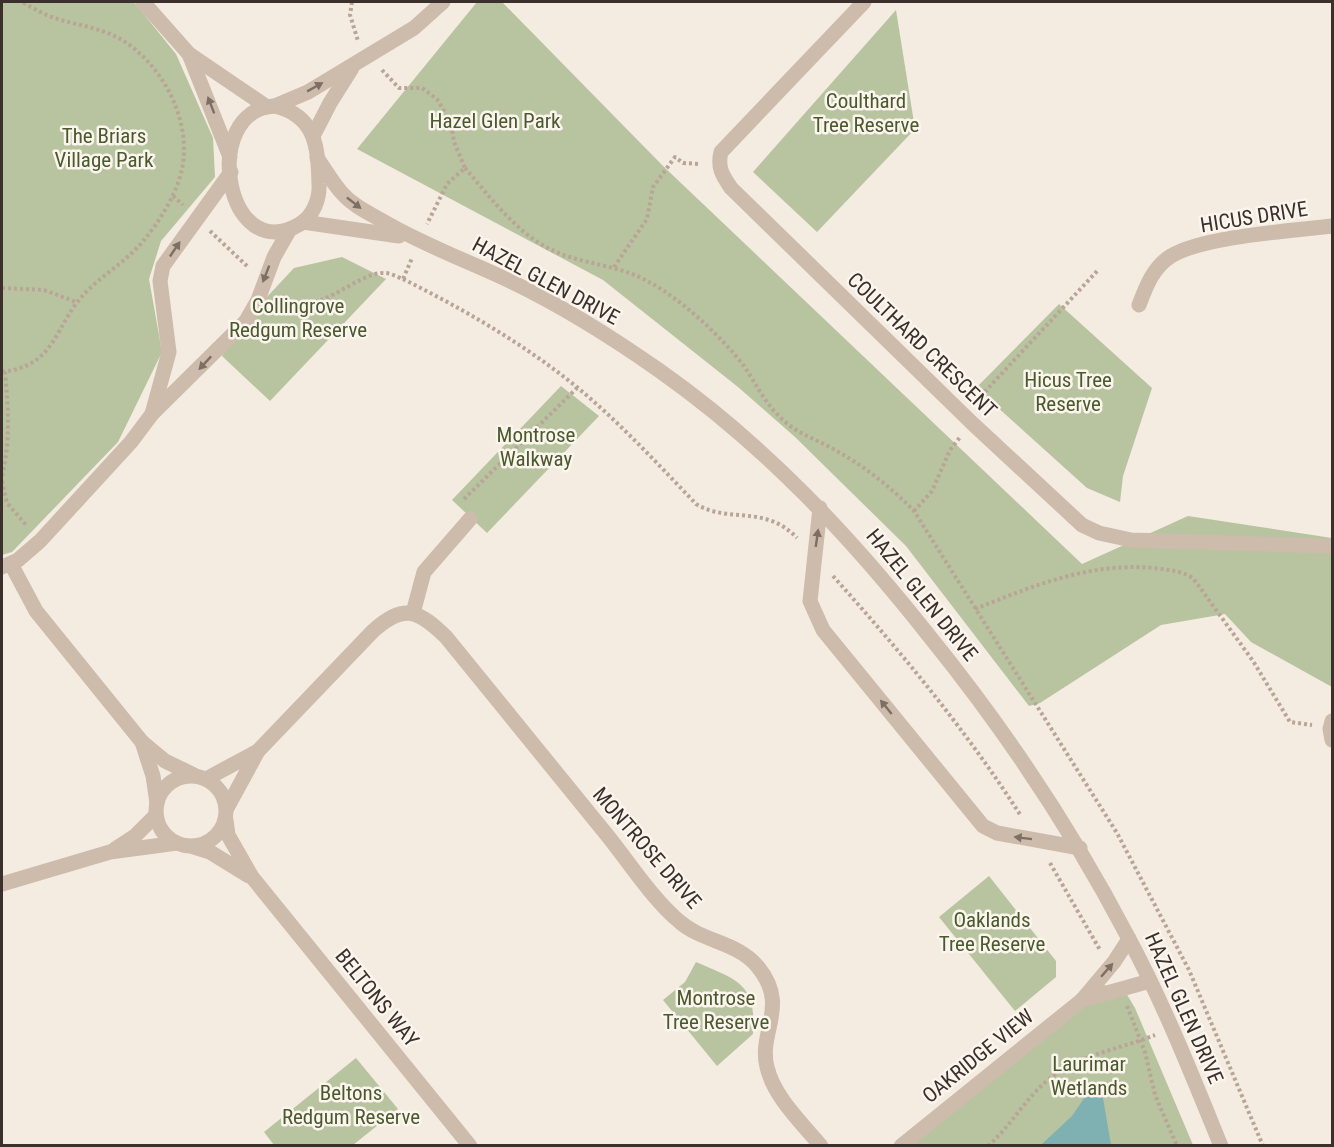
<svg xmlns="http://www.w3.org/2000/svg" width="1334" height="1147" font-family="'Roboto Condensed',sans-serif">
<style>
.green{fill:#b8c4a0}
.water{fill:#7fb0b2}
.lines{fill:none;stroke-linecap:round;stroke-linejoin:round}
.path{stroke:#b9a596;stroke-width:4;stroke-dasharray:3 3;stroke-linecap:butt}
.minor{stroke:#cdbbac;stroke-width:15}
.oneway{fill:#7d6f65}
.labels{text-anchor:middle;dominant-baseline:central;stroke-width:5;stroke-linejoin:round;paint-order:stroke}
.park-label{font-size:21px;fill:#4a5a2e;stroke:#fbf5ee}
.street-label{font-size:21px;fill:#3b302b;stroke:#fbf5ee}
</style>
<rect width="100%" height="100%" fill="#f4ebe1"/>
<g class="green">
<polygon points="2,2 134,2 176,54 213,138 215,177 161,241 149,279 162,352 118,442 12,552 2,555"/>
<polygon points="477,2 502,2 662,165 1082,564 1188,516 1332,538 1332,687 1251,642 1225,614 1161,625 1040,703 1029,706 906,546 795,437 738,387 603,280 357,149"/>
<polygon points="896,10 915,129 817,232 753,172"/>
<polygon points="342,257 386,279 270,401 222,356 238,328 294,268"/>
<polygon points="1059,304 1152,388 1123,476 1120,502 1087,488 976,388"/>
<polygon points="561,386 599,416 487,533 452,500"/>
<polygon points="989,876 1056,961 1056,977 1015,1011 939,917"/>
<path d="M696,962C737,980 757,983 753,1034L717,1066L663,1000L685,982Z"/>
<polygon points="1104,985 1126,993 1135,1008 1193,1145 892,1146 1083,992"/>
<polygon points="356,1058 398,1109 353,1145 274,1145 264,1132"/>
</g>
<polygon class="water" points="1091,1088 1103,1098 1111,1145 1041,1145 1072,1116"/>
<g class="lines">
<g class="path">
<polyline points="352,2 350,15 358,41"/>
<polyline points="382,70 399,88 422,88 437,99 451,123 454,142 465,168 447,184 427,224"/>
<path d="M465,168C490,197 518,235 554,251C585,265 620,265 649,282C681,299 722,337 744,366C756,384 765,403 781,418C797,434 816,439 835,450C864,466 891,487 914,511L1117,833L1189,970L1263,1146"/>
<polyline points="173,196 183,205"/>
<polyline points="210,231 248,267"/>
<polyline points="614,267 647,219 653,187 675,157 683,163 700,164"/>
<path d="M403,279C465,310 524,344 578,388C620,423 658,464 696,504C729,524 765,504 797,538"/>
<polyline points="2,288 44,290 76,302"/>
<path d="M281,296C312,324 356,271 385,273C391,273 397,277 403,279L412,258"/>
<path d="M2,372C58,365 53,326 86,292C104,274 128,260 144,240C160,221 177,193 182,169C192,121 163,65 122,40C101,27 73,25 49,16C39,12 30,6 21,2"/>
<polyline points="980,400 978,399 1099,269"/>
<path d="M2,476C11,440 8,407 5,371"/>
<polyline points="2,481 7,503 27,526"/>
<polyline points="464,499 577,388"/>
<polyline points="914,511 932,491 950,450 961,436"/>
<path d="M833,576C901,652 966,730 1021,816"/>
<path d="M975,609C1033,586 1090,562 1153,568C1167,570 1180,570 1193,578L1253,661L1290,722L1312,725"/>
<polyline points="1050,863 1100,950"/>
<polyline points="1127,1006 1145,1052 1155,1095 1177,1146"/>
<path d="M988,1146C1010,1127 1025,1099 1048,1080C1079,1054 1118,1050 1155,1035"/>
</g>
<g class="minor">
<polyline points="143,2 189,54 267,107"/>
<path d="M864,2L721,152C717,168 723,176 731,188L972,423L1082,525L1099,533L1131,540L1332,546"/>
<polyline points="189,54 230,157"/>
<path d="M275,106C316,116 318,147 319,184C320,199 313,216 300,224C225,269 199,109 275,106Z"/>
<polyline points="275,106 308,92 414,28 443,2"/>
<polyline points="313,136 330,103 352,68"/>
<path d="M317,158C325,169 332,182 341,192C352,205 367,212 381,220C423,245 468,261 512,282C564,307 613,338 660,371C765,445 851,537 930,637C1006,731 1072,830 1128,937C1164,1004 1192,1075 1221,1146"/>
<polyline points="303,222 399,236"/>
<path d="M1139,305C1146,287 1153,267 1171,256C1204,236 1292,231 1332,226"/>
<polyline points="152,414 169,352 160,281 163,266 231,172"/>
<polyline points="820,508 810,601 823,630 983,826 997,833 1080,848"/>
<polyline points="11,564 36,611 142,742 165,761 194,775"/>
<polyline points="2,567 18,560 40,541 131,442 152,414 246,321 258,300 274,257 290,229"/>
<polyline points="413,613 424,572 470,519"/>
<polyline points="1332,721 1330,729 1332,740"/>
<polyline points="142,742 153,776 157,803"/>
<circle cx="191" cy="811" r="35"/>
<polyline points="206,779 258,751"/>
<path d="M227,808L258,751L373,631C404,603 418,610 446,637C500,703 553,769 607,835C629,862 653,900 680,922C703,942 738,942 758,967C790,1006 758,1032 767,1067C774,1097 801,1122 821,1146"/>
<polyline points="226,820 228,835 252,877 470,1146"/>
<polyline points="194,847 210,852 249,876"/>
<polyline points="115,849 135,836 156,815"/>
<polyline points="2,884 110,852 177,843"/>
<polyline points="1082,1000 1150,981"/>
<polyline points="901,1146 1082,1000 1114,962 1129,939"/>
</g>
</g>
<defs><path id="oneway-solid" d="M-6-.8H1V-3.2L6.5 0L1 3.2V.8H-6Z" transform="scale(1.5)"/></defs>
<g class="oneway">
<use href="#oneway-solid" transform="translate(315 87) rotate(-29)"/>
<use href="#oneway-solid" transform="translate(211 105) rotate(-111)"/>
<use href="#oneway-solid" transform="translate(354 203) rotate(38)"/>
<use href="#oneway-solid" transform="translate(175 249) rotate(-56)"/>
<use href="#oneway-solid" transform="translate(266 274) rotate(111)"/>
<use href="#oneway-solid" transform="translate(205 363) rotate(133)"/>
<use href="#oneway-solid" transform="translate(817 538) rotate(-82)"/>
<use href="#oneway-solid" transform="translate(886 707) rotate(-129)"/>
<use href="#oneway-solid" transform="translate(1023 838) rotate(-173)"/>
<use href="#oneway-solid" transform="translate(1107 970) rotate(-49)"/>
</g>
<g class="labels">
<g class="park-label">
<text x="866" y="101">Coulthard<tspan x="866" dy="24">Tree Reserve</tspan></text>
<text x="495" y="121">Hazel Glen Park</text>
<text x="104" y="136">The Briars<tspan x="104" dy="24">Village Park</tspan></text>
<text x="298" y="306">Collingrove<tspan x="298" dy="24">Redgum Reserve</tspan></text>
<text x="1068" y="380">Hicus Tree<tspan x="1068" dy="24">Reserve</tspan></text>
<text x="536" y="435">Montrose<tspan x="536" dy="24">Walkway</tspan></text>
<text x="992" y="920">Oaklands<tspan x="992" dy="24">Tree Reserve</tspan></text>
<text x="716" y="998">Montrose<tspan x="716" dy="24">Tree Reserve</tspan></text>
<text x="1089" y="1064">Laurimar<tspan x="1089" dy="24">Wetlands</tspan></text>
<text x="351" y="1093">Beltons<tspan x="351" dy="24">Redgum Reserve</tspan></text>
</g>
<g class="street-label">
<text transform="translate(1254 217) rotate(-9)">HICUS DRIVE</text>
<text transform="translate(546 281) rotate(28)">HAZEL GLEN DRIVE</text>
<text transform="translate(922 345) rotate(44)">COULTHARD CRESCENT</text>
<text transform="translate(922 595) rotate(51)">HAZEL GLEN DRIVE</text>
<text transform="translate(647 848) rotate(49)">MONTROSE DRIVE</text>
<text transform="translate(377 998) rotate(51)">BELTONS WAY</text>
<text transform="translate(1184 1008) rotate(66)">HAZEL GLEN DRIVE</text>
<text transform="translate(978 1056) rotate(-39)">OAKRIDGE VIEW</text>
</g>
</g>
<rect width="1334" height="1147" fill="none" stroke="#3b302b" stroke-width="6"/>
</svg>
